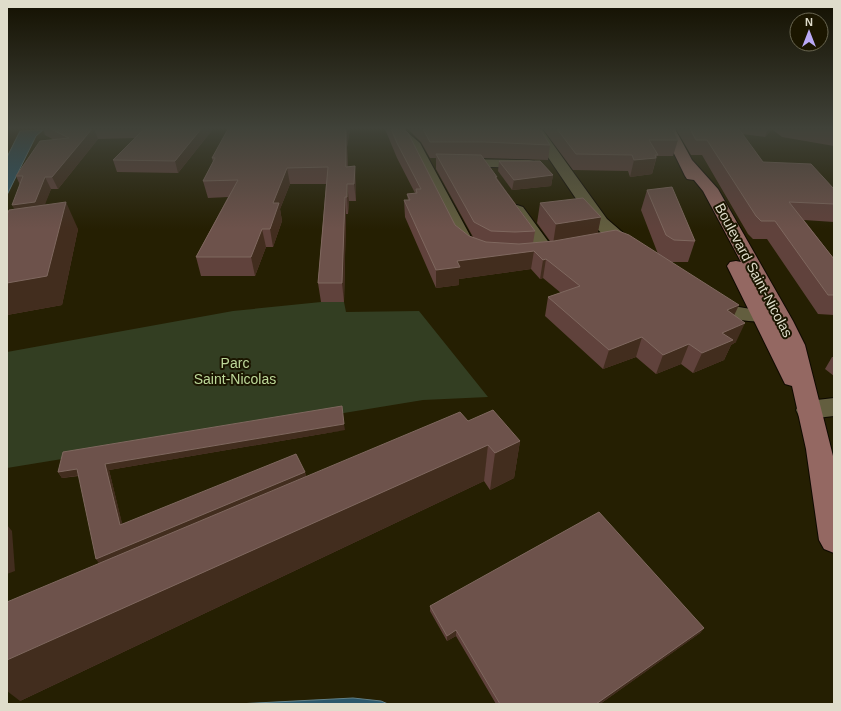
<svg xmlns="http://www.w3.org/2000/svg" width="841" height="711" font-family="Arial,sans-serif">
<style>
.green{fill:#333e22}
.water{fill:#2b586b;stroke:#618088}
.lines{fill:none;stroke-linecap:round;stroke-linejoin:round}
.minor-casing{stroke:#0e0900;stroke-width:2}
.major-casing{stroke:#0e0900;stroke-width:2}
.minor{fill:#635e3f;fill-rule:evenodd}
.major{fill:#946862;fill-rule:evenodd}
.wall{fill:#60423c}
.shaded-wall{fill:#422d1e}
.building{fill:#6d524b;stroke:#7f685f}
.labels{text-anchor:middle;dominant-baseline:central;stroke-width:4;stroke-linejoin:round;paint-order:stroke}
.street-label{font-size:14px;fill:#dfddcb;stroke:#1b1600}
.park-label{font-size:14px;fill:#bed99a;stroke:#1b1600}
</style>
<rect width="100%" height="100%" fill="#251f02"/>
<polygon class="green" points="321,302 344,302 346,312 419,311 488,397 423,400 7,468 7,352 233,311"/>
<g class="water">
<polygon points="43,130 36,136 7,195 7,157 20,131"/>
<polygon points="353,698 381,701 388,704 237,704"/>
</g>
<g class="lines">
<defs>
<g id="minor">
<path d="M393,129H405L407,132L420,143L472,239L483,248L480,252C471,254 466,251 459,246L409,148L396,137Z"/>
<polygon points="529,129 542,129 607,219 643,250 640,254 634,255 628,254 613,244 595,227"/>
<polygon points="458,159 529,160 534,161 536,164 534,167 529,168 453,166 451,163 453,160"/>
<polygon points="517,205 523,207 553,248 556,252 553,256 547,257 541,256 509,210 511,207"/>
<path d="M709,294L739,307L769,312L772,316L769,320C751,325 710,316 699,300L702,296Z"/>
<polygon points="834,398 834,416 808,419 799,416 796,410 799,404 808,401"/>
</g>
<polygon id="major" points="662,129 675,129 692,160 718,189 793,321 805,345 834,460 834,553 824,549 819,540 806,449 792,386 785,384 782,378 727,266 730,262 736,261 741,262 703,191 694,180 687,179 685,176"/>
</defs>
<use href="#minor" class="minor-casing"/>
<use href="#major" class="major-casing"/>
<use href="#minor" class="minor"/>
<use href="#major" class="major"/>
</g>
<g class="wall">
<polygon points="43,129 213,129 178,173 117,172 113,160 135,138 98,139 58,189 51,189 44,205 78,229 62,305 7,315 7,215 15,210 20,185 16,176 54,140 45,135"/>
<polygon points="228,129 350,129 347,147 348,166 356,183 356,201 349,201 348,214 346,214 344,302 321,302 318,283 326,184 290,184 280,209 282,221 273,247 266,247 255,276 201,276 196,257 228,197 208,198 203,181 213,162 212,158"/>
<polygon points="385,129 403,129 455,225 469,236 473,237 436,169 436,158 430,158 421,142 408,129 540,129 550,145 548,160 483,158 497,178 535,231 533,243 550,241 537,223 540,203 601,217 597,234 658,254 641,210 647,190 695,241 688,262 671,262 734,316 736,342 731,345 724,360 693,373 681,364 656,374 636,357 603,369 545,316 548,297 561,293 543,278 540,279 531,269 459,279 459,285 436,288 405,217 404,200 408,200 407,194 415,193 397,158"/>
<polygon points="543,129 673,129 678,140 673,156 657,156 652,174 630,177 628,171 573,170"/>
<polygon points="676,129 834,129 834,146 782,137 772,129 765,137 742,134 763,162 834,189 834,222 804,220 834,259 834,315 818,314 767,239 753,239 748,234 702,155 691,155"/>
<polygon points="499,161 553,175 551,186 512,190 498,171"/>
<polygon points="832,357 834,357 834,376 825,369"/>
<polygon points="468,421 520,441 514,478 490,490 484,481 20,701 99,563 79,476 62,478 58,472 345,430 109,470 122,524 305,472 306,477"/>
<polygon points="430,606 704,628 700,633 600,704 496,704 456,636 447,641 430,611"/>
</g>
<g class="shaded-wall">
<polygon points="92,129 94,129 98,139 58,189 52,177"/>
<polygon points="201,129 213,129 178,173 175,161"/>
<polygon points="346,129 350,129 347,147 348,183 346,167"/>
<polygon points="768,129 772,129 765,137"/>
<polygon points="656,158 652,174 630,177 634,160"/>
<polygon points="355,166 356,183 356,201 354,184"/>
<polygon points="287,168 290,184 280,209 282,221 273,247 270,229 273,203"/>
<polygon points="553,175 551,186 512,190 514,180"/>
<polygon points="45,177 51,189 41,215 19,218 12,205"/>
<polygon points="347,184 349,201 348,214 347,197"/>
<polygon points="345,197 346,214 344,302 342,283"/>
<polygon points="66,202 78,229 62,305 7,315 7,283"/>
<polygon points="601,217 597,237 553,244 556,224"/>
<polygon points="262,229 266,247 255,276 251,257"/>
<polygon points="534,251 531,269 459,279 459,285 436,288 436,270 457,261"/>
<polygon points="546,259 543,278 540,279 543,260"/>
<polygon points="739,305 730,324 727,310"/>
<polygon points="745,323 736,342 731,345 724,360 693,373 702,353 722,333"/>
<polygon points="642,337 636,357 603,369 609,350"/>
<polygon points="689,344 681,364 656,374 663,355"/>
<polygon points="344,424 345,430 109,470 124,531 120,525 105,464"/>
<polygon points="520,441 514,478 490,490 495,453"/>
<polygon points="488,445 484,481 20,701 7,691 7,660"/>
<polygon points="77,469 81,475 62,478 58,472"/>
<polygon points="305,472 307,478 100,565 96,559"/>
<polygon points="7,525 12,531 15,571 7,574"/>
<polygon points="704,628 700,633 600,704 596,704"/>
<polygon points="456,630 456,636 447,641 447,636"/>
</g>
<g class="building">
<polygon points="51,129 92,129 52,177 45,177 35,202 12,205 23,176 16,176 40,141 69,138"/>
<polygon points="144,129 201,129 175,161 113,160"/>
<polygon points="228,129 346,129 346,167 355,166 354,184 347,184 347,197 345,197 342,283 318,283 328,167 287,168 273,203 279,203 270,229 262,229 251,257 196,257 238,180 203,181 215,158 212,158"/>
<polygon points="391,129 403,129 408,133 455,225 469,236 486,242 519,244 554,241 616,230 629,235 739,305 727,310 745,323 722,333 733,340 702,353 689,344 663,355 642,337 609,350 548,297 580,286 546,259 543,260 534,251 457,261 460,267 436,270 404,200 410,200 407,194 417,193 416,189 421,189 397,143"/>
<polygon points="423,129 540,129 550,145 485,142 430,142"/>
<polygon points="557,129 673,129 678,140 649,140 658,155 655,155 656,158 634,160 632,155 576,154"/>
<polygon points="690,129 739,129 763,162 811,164 834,189 834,204 789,202 834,259 834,295 828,295 775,221 761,221 756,216 707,140 696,140"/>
<polygon points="436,154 481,155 497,177 495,177 535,231 515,232 491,231 474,222"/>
<polygon points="499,161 540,161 553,175 514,180"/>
<polygon points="672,187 695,241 674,240 666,235 647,190"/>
<polygon points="583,198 601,217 556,224 540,203"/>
<polygon points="66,202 47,276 7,283 7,215 9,210"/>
<polygon points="342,406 344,424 105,464 120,525 296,454 305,472 96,559 77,469 58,472 63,452"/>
<polygon points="493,410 520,441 495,453 488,445 7,660 7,602 460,412 468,421"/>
<polygon points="599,512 704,628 596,704 500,704 456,630 447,636 430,606"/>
</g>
<linearGradient id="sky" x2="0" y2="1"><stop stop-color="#141101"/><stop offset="0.56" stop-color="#404239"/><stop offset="1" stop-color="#404239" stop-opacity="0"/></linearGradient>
<rect width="841" height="229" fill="url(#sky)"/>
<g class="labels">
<g class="street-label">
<text transform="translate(754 270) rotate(62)">Boulevard Saint-Nicolas</text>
</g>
<g class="park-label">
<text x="235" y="363">Parc<tspan x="235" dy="16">Saint-Nicolas</tspan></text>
</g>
</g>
<rect width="841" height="711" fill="none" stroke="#dfddcb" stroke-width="16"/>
<g transform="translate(809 32)"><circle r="19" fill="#1b1600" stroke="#696651"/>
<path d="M0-3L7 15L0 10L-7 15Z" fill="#bbaaf6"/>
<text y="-6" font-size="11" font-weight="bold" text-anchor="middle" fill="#dfddcb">N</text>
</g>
</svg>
